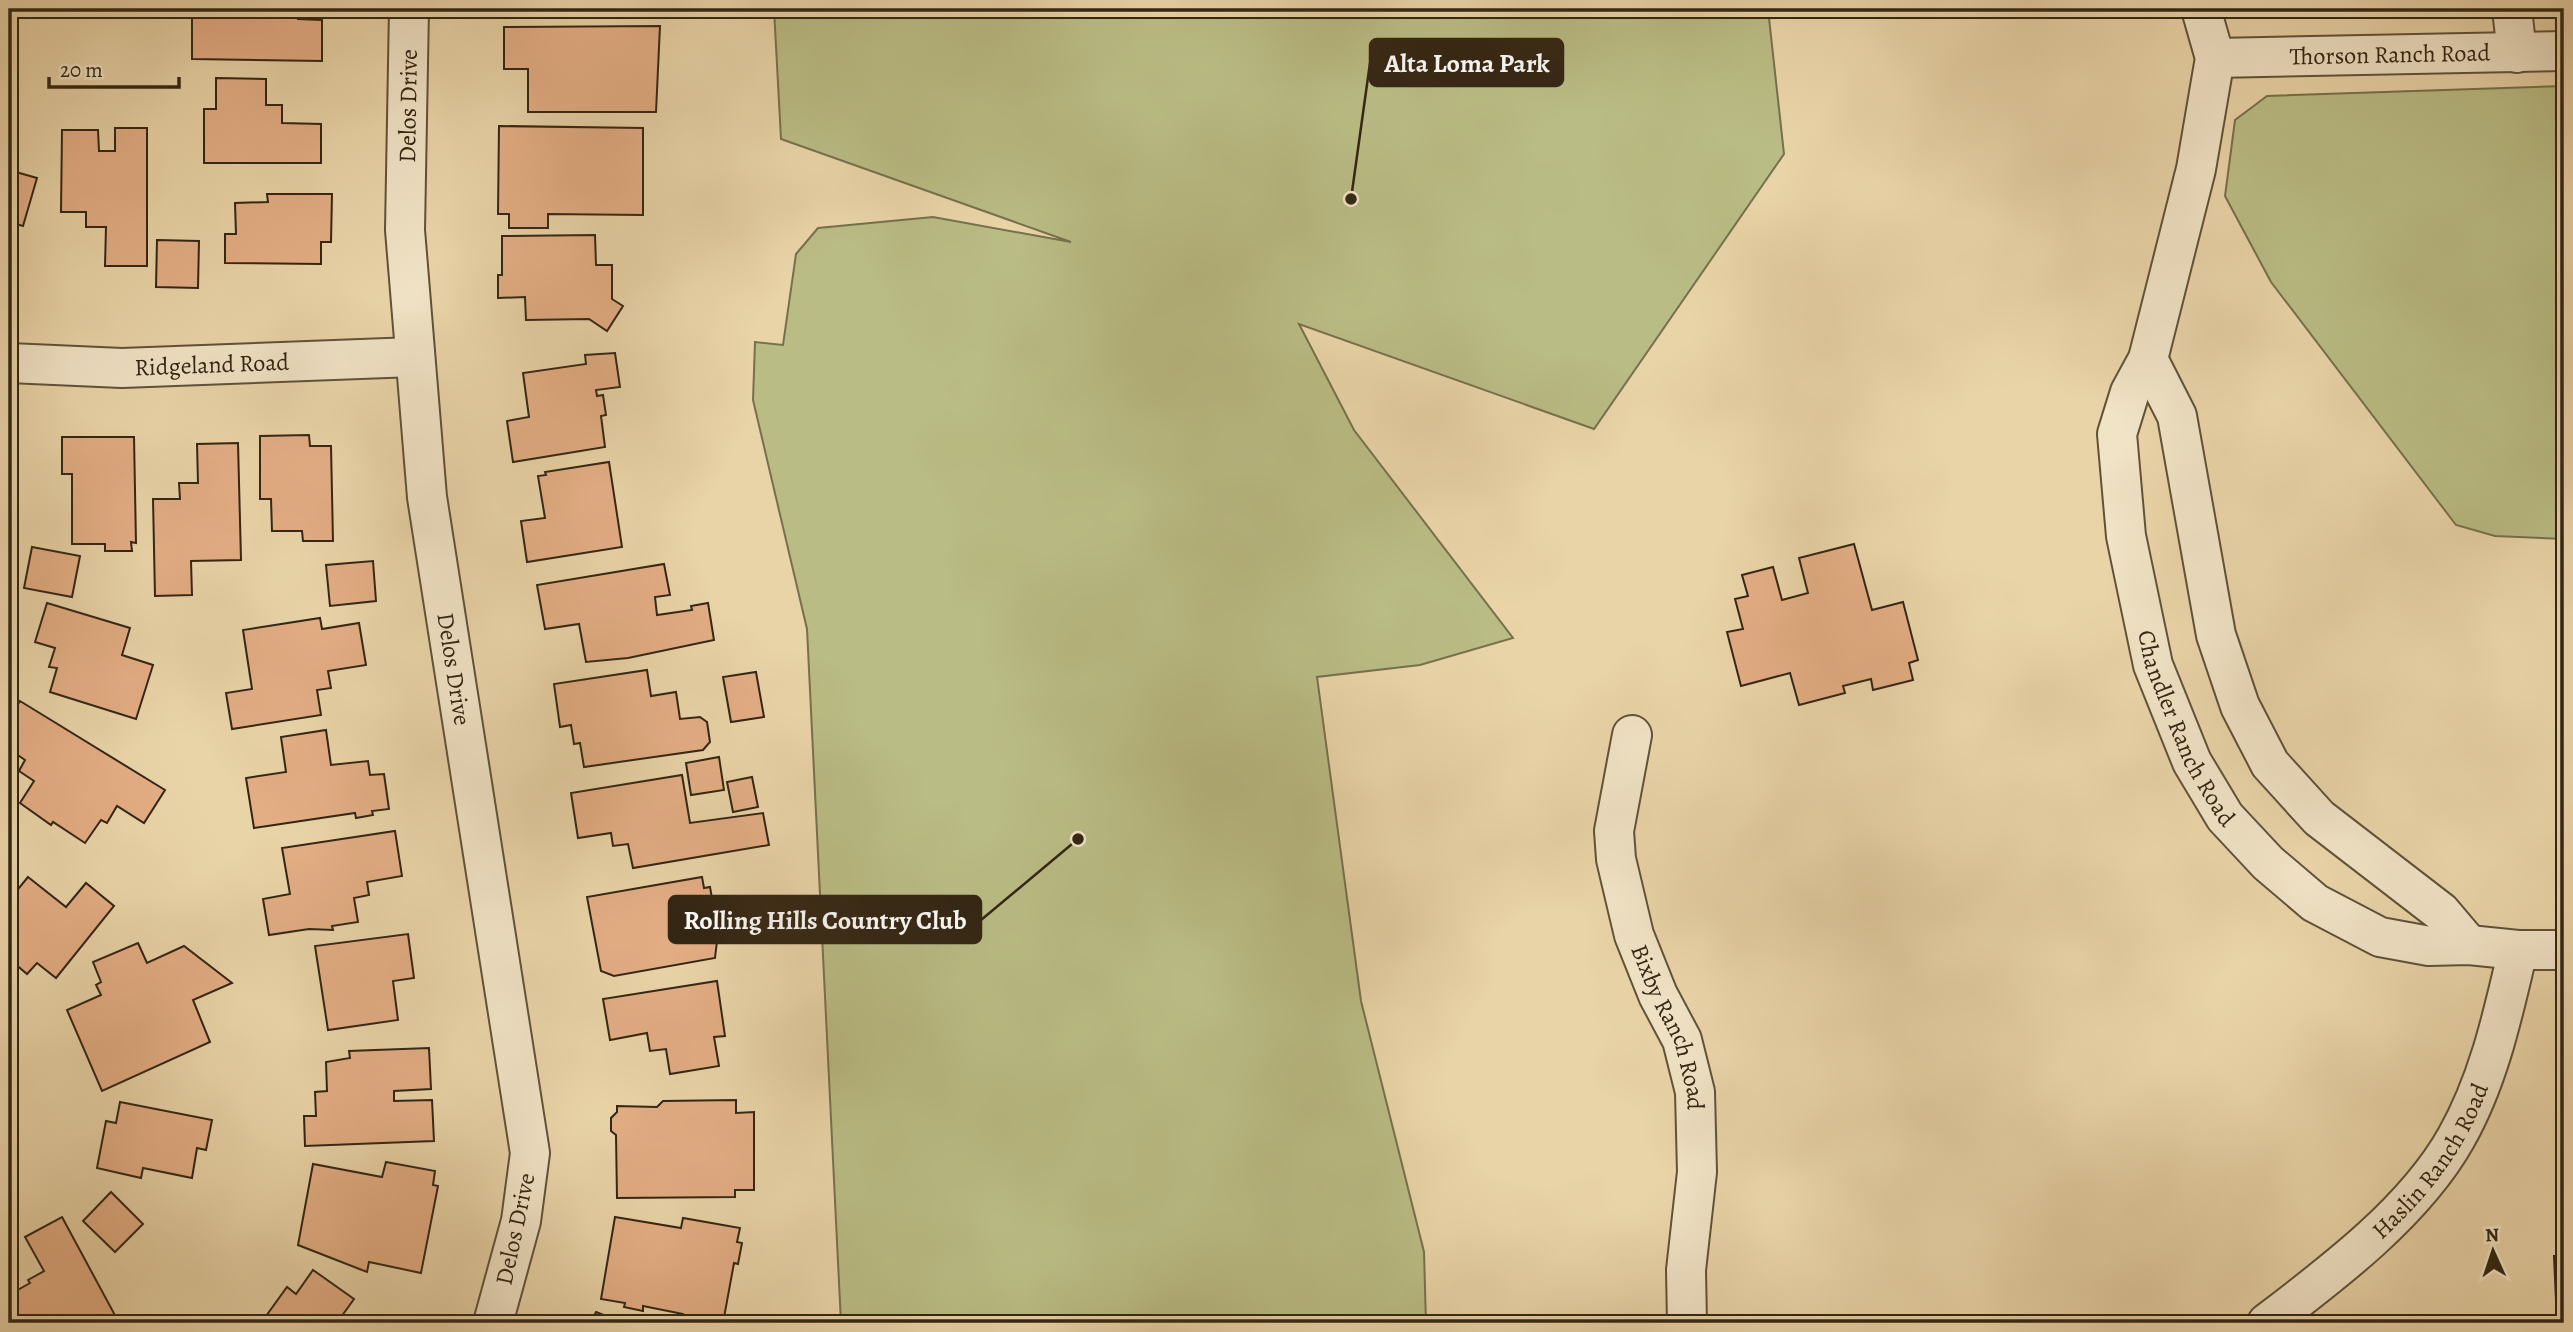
<svg xmlns="http://www.w3.org/2000/svg" width="2573" height="1332" font-family="Alegreya,serif">
<style>
.green{fill:#babc85;stroke:#76714c;stroke-width:2}
.building{fill:#e4ae85;stroke:#332614;stroke-width:2}
.lines{fill:none;stroke-linecap:round;stroke-linejoin:round}
.minor-casing{stroke:#605239;stroke-width:42}
.minor{stroke:#f1e3c6;stroke-width:38}
.labels{text-anchor:middle;dominant-baseline:central;stroke-width:5;stroke-linejoin:round;paint-order:stroke}
.street-label{font-size:24px;fill:#332614;stroke:#f1e3c6}
.leader{fill:none;stroke:#332614;stroke-width:2.5}
.callout-dot{fill:#332614;stroke:#f1e3c6;stroke-width:2.5}
.callout{fill:#332614;stroke:#332614;stroke-width:2.5}
.callout-label{font-size:26px;text-anchor:middle;font-weight:bold;fill:#fff}
</style>
<rect width="100%" height="100%" fill="#e9d4a8"/>
<filter id="stains"><feTurbulence type="fractalNoise" baseFrequency=".00286" numOctaves="4"/><feColorMatrix values="0 0 0 0 .2 0 0 0 0 .09 0 0 0 0 .02 0 0 0 .5 -.17"/></filter>
<radialGradient id="worn" r=".72"><stop offset=".6" stop-color="#630" stop-opacity="0"/><stop offset="1" stop-color="#630" stop-opacity=".3"/></radialGradient>
<g class="green">
<polygon points="774,9 1768,9 1784,154 1594,429 1299,324 1354,430 1513,638 1420,665 1317,677 1361,1001 1424,1252 1426,1323 841,1323 807,629 753,400 755,342 783,345 796,254 818,228 933,217 1071,242 781,139"/>
<polygon points="2564,86 2564,539 2495,536 2456,525 2271,282 2225,196 2235,120 2267,96"/>
</g>
<g class="building">
<polygon points="192,9 298,9 298,19 322,20 322,61 192,59"/>
<polygon points="676,9 676,10 537,10 537,9"/>
<polygon points="660,26 656,112 528,112 528,69 504,69 504,27"/>
<polygon points="216,78 266,79 266,105 282,105 282,123 321,124 321,163 204,163 204,109 216,109"/>
<polygon points="499,126 643,128 643,215 548,214 548,228 509,228 509,214 498,214"/>
<polygon points="115,128 147,128 147,266 105,266 106,227 86,227 86,212 61,212 62,130 98,130 99,151 115,151"/>
<polygon points="9,157 13,158 9,170 37,178 23,226 9,222"/>
<polygon points="267,194 332,194 331,242 321,242 321,264 225,263 225,234 236,234 235,203 268,202"/>
<polygon points="595,235 596,265 612,265 612,299 623,306 607,331 589,319 526,320 525,297 498,298 498,275 502,275 502,236"/>
<polygon points="157,240 199,241 198,288 156,287"/>
<polygon points="615,353 620,387 596,390 597,396 603,395 606,415 601,416 605,447 513,462 507,421 529,417 523,373 586,364 585,355"/>
<polygon points="309,435 310,446 331,446 333,541 303,541 302,531 272,531 271,499 260,499 260,436"/>
<polygon points="62,437 134,437 136,543 131,542 132,551 105,551 105,544 72,544 72,474 62,474"/>
<polygon points="238,443 241,560 191,561 192,595 155,596 153,499 180,499 179,483 198,483 197,444"/>
<polygon points="609,462 622,547 527,562 521,521 545,518 538,476 546,475 545,472"/>
<polygon points="1854,544 1872,610 1903,602 1918,660 1909,663 1913,680 1873,690 1871,679 1843,686 1845,693 1799,705 1790,673 1741,686 1727,632 1743,629 1735,599 1748,596 1742,575 1773,567 1782,600 1808,593 1799,558"/>
<polygon points="32,547 80,556 72,597 24,588"/>
<polygon points="373,561 376,601 330,606 326,565"/>
<polygon points="664,564 670,595 655,597 657,615 692,610 691,606 708,603 714,640 628,658 586,662 579,624 545,629 537,585"/>
<polygon points="47,603 130,628 122,655 153,665 136,719 50,692 57,668 49,667 55,648 35,642"/>
<polygon points="320,618 322,629 359,623 366,665 328,671 331,688 317,690 321,715 232,729 226,693 252,689 243,630"/>
<polygon points="647,670 651,696 676,692 680,719 700,717 707,722 710,742 703,750 584,767 580,743 574,744 571,725 560,727 554,684"/>
<polygon points="756,672 764,717 731,722 723,677"/>
<polygon points="20,701 165,790 144,823 117,806 107,823 101,820 85,843 53,822 51,825 20,803 34,781 19,771 25,760 9,749 9,718"/>
<polygon points="326,730 331,765 368,761 370,775 384,774 389,809 372,811 373,815 356,818 355,813 254,828 246,778 286,772 281,737"/>
<polygon points="719,757 724,790 691,795 686,763"/>
<polygon points="682,775 690,823 763,813 769,845 633,868 628,844 613,846 611,833 578,838 571,793"/>
<polygon points="752,777 758,807 733,812 727,782"/>
<polygon points="395,831 402,876 367,882 369,895 354,898 358,922 332,926 333,930 309,929 269,935 263,899 290,894 282,848"/>
<polygon points="28,877 66,907 86,883 114,906 56,978 37,963 27,974 14,963 9,969 9,900"/>
<polygon points="702,877 704,888 710,887 717,927 710,928 717,941 715,958 614,976 601,971 587,897"/>
<polygon points="408,934 414,978 393,981 398,1020 328,1030 315,946"/>
<polygon points="138,943 147,963 184,946 232,983 193,1000 210,1042 102,1091 67,1010 101,995 96,985 101,982 93,962"/>
<polygon points="717,981 725,1036 714,1037 719,1066 670,1074 666,1049 650,1051 647,1033 610,1040 603,999"/>
<polygon points="429,1048 431,1089 394,1091 394,1101 432,1100 434,1141 305,1146 304,1116 316,1116 315,1092 327,1091 326,1062 350,1058 349,1051"/>
<polygon points="736,1100 736,1113 754,1112 754,1190 735,1190 735,1197 617,1198 616,1135 611,1131 611,1118 617,1112 617,1106 657,1107 663,1101"/>
<polygon points="120,1102 212,1120 206,1150 197,1148 192,1178 143,1168 141,1178 97,1168 106,1121 116,1123"/>
<polygon points="386,1162 435,1171 433,1185 438,1186 421,1273 369,1262 367,1272 298,1245 313,1164 382,1177"/>
<polygon points="111,1192 143,1224 115,1252 83,1221"/>
<polygon points="62,1217 117,1319 109,1323 9,1323 9,1295 30,1283 28,1280 44,1271 25,1237"/>
<polygon points="615,1217 681,1228 683,1218 740,1228 737,1242 742,1243 738,1264 734,1263 723,1323 682,1320 683,1314 643,1306 643,1311 624,1307 625,1303 601,1299"/>
<polygon points="2554,1256 2564,1256 2564,1323 2557,1323"/>
<polygon points="313,1270 354,1299 339,1320 344,1323 261,1323 287,1287 296,1294"/>
<polygon points="596,1312 624,1323 591,1323"/>
</g>
<g class="lines">
<defs>
<g id="minor">
<path id="s1" d="M409,9L405,230L427,497L530,1153L521,1221L493,1323"/>
<path id="s2" d="M2201,9L2215,58L2196,169L2148,359L2130,392L2117,434L2126,536L2153,665L2192,762L2225,817L2268,863L2315,903L2380,937L2429,946L2469,945L2518,950H2564"/>
<polyline points="2512,9 2517,53"/>
<path id="s3" d="M2215,58L2564,51"/>
<polyline points="2148,359 2177,416 2216,635 2240,706 2270,764 2319,818 2441,912 2469,945"/>
<path id="s4" d="M9,363L122,368L414,357"/>
<path id="s5" d="M1632,735L1614,831L1616,859L1634,935L1658,995L1682,1040L1695,1092L1697,1172L1686,1270L1687,1323"/>
<path id="s6" d="M2267,1323C2333,1273 2415,1211 2456,1138C2489,1080 2503,1014 2518,950"/>
</g>
</defs>
<use href="#minor" class="minor-casing"/>
<use href="#minor" class="minor"/>
</g>
<g class="labels">
<g class="street-label">
<text stroke="none"><textPath href="#s3" startOffset="175">Thorson Ranch Road</textPath></text>
<text transform="translate(408 106) rotate(-89)">Delos Drive</text>
<text stroke="none"><textPath href="#s4" startOffset="203">Ridgeland Road</textPath></text>
<text stroke="none"><textPath href="#s1" startOffset="663">Delos Drive</textPath></text>
<text stroke="none"><textPath href="#s2" startOffset="746">Chandler Ranch Road</textPath></text>
<text stroke="none"><textPath href="#s5" startOffset="303">Bixby Ranch Road</textPath></text>
<text stroke="none"><textPath href="#s6" startOffset="233">Haslin Ranch Road</textPath></text>
<text transform="translate(515 1229) rotate(-78)">Delos Drive</text>
</g>
</g>
<path class="leader" d="M1351 199L1370 63M1078 839L981 920"/>
<g class="callout-dot">
<circle cx="1351" cy="199" r="7"/>
<circle cx="1078" cy="839" r="7"/>
</g>
<g class="callout">
<rect x="1370" y="39" width="193" height="47" rx="7"/>
<rect x="669" y="896" width="312" height="47" rx="7"/>
</g>
<g class="callout-label">
<text x="1467" y="72">Alta Loma Park</text>
<text x="825" y="929">Rolling Hills Country Club</text>
</g>
<rect width="2573" height="1332" fill="none" stroke="#e9d4a8" stroke-width="35"/>
<rect x="10" y="10" width="2552" height="1311" fill="none" stroke="#332614" stroke-width="3.5"/>
<rect x="18" y="18" width="2538" height="1297" fill="none" stroke="#332614" stroke-width="2"/>
<g transform="translate(2493 1251) rotate(357)" stroke="#f1e3c6" stroke-width="5" paint-order="stroke">
<path d="M0-5L12 26L0 18L-12 26Z" fill="#332614"/>
<text y="-10" font-size="19" font-weight="bold" text-anchor="middle" fill="#332614">N</text>
</g>
<path d="M49 77v10h130v-10" fill="none" stroke="#332614" stroke-width="3.5"/>
<text x="60" y="77" font-size="21" fill="#332614" stroke="#f1e3c6" stroke-width="5" paint-order="stroke">20 m</text>
<rect width="100%" height="100%" filter="url(#stains)"/>
<rect width="100%" height="100%" fill="url(#worn)"/>
</svg>
